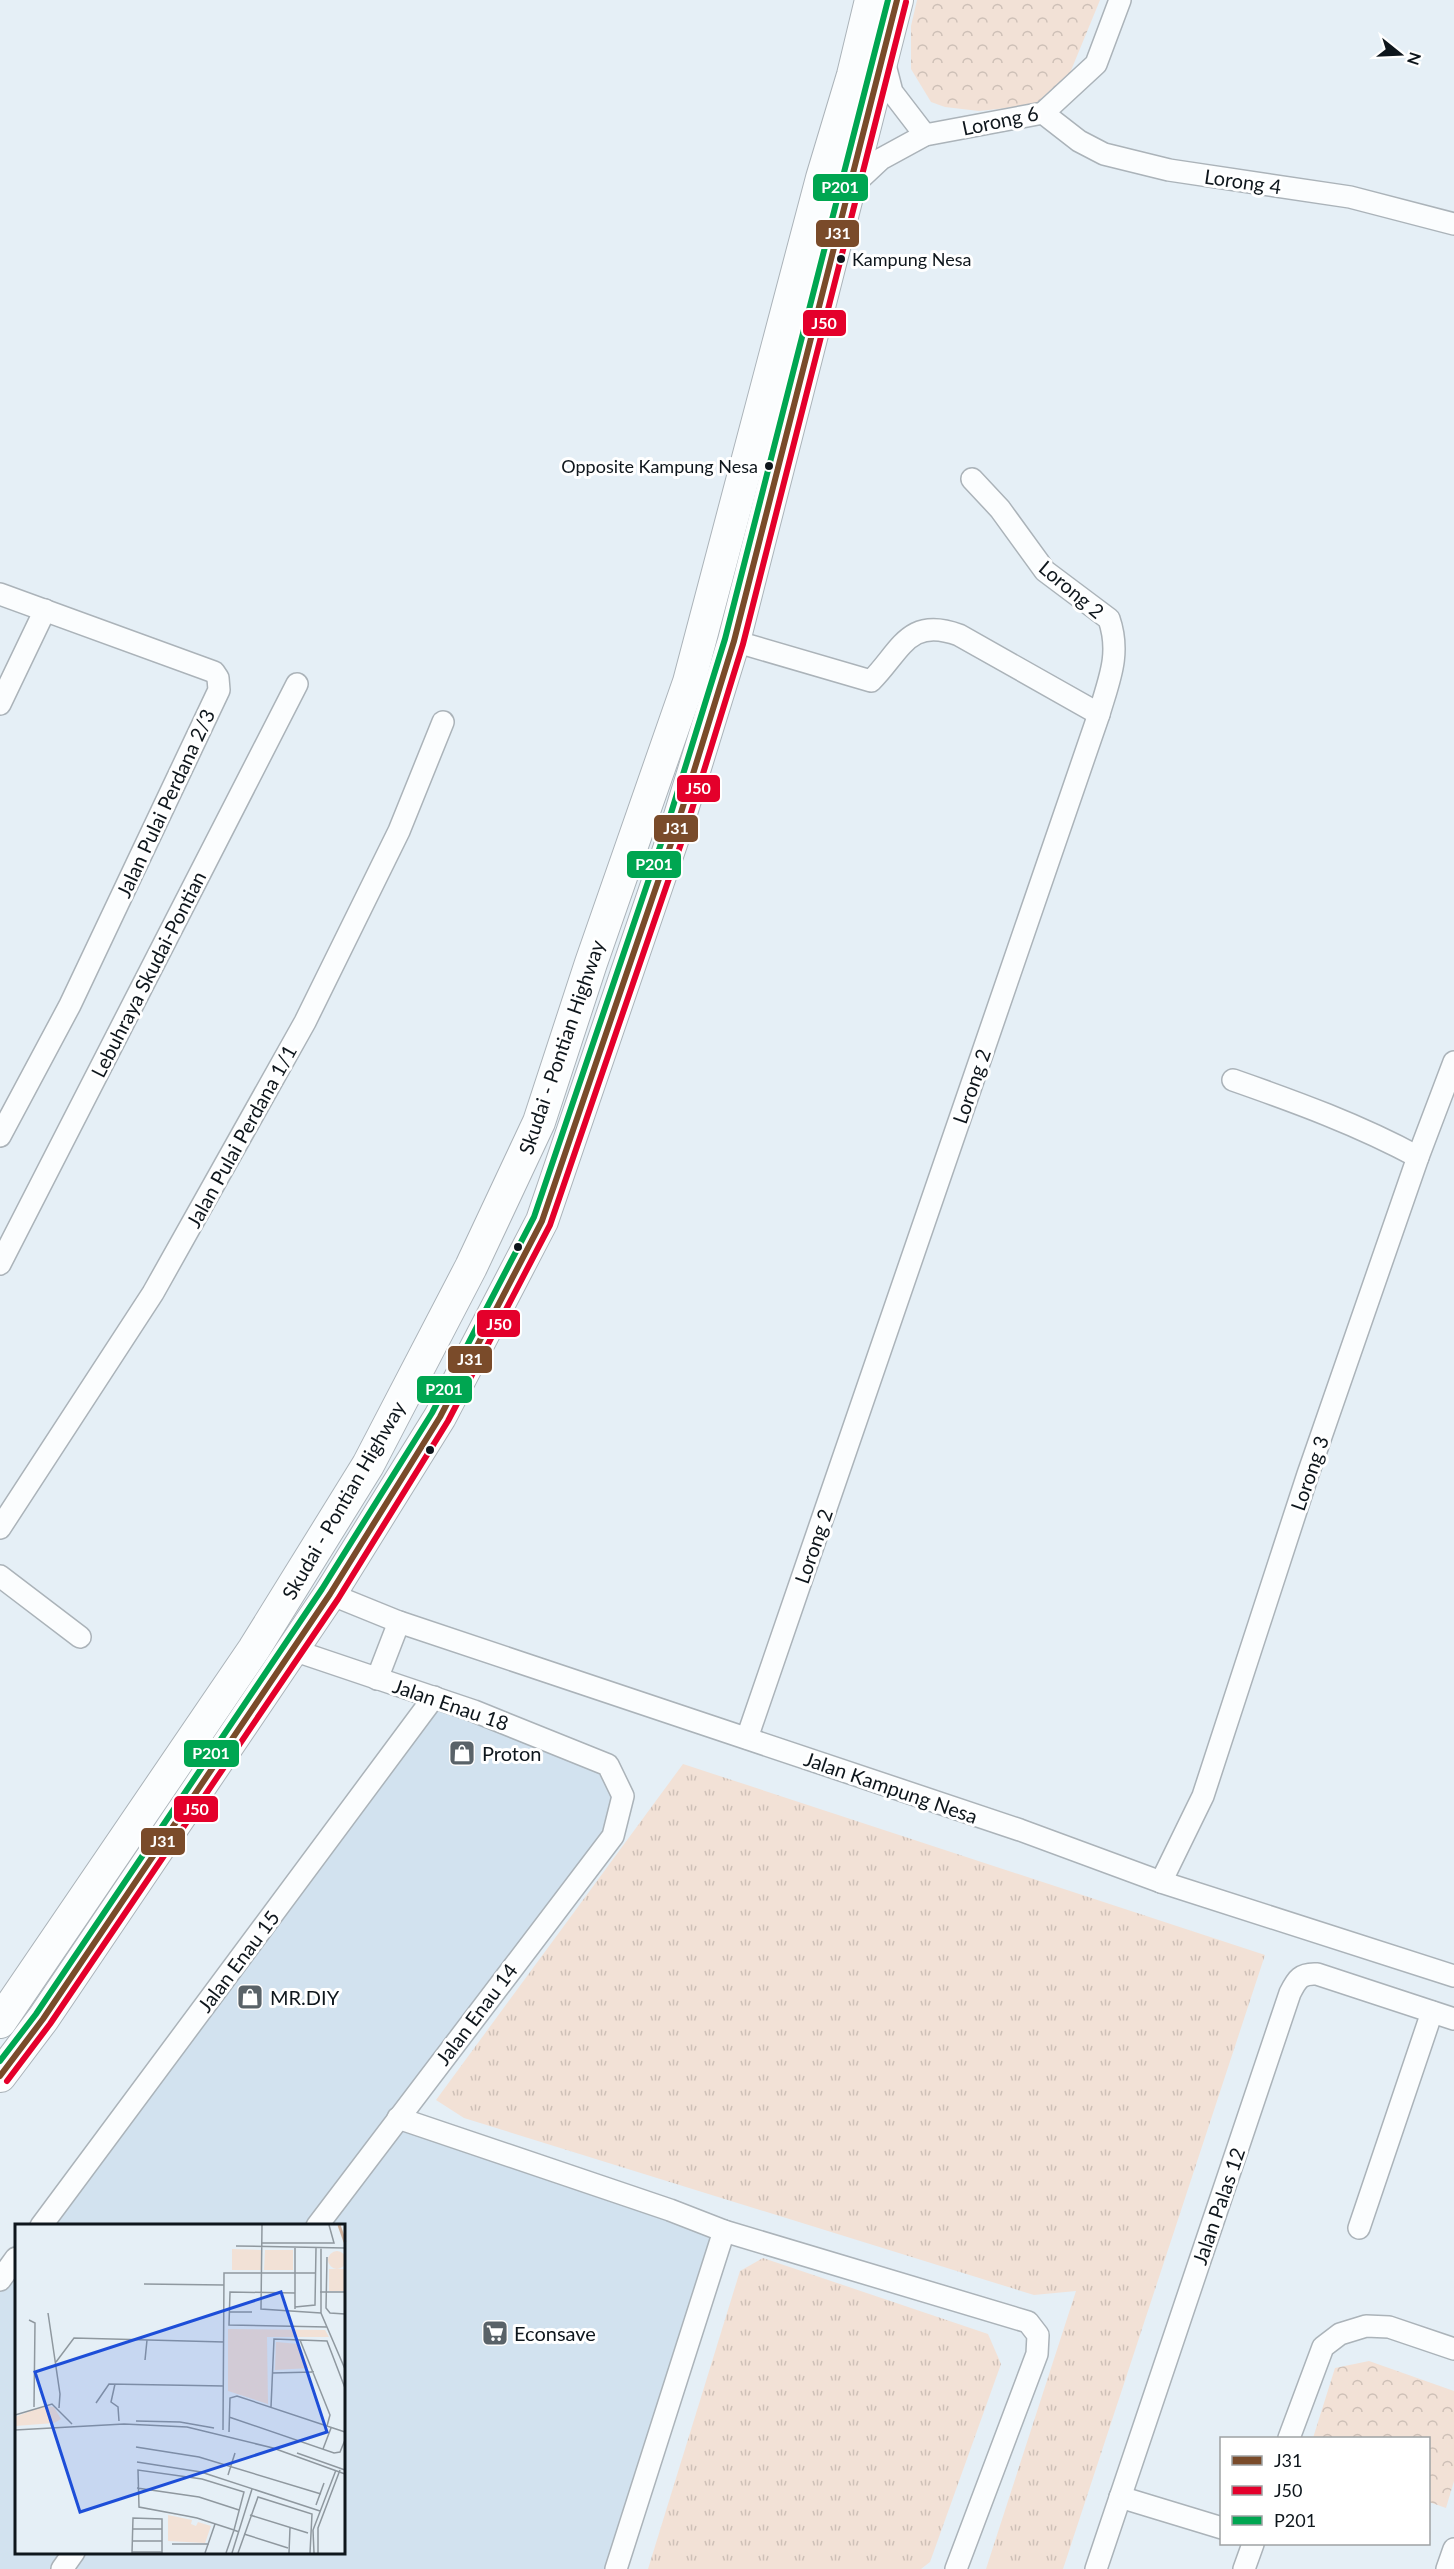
<svg xmlns="http://www.w3.org/2000/svg" width="1454" height="2569" font-family="Lato,sans-serif">
<style>
.built{fill:#d2e2ef}
.grass{fill:url(#grass-tufts)}
.forest{fill:url(#forest-crowns)}
.lines{fill:none;stroke-linecap:round;stroke-linejoin:round}
.minor-casing{stroke:#abb3b9;stroke-width:24}
.highway-casing{stroke:#abb3b9;stroke-width:34}
.minor{stroke:#fbfdfe;stroke-width:21}
.highway{stroke:#fbfdfe;stroke-width:32}
.bus-1-casing{stroke:#fff;stroke-width:10}
.bus-2-casing{stroke:#fff;stroke-width:10}
.bus-3-casing{stroke:#fff;stroke-width:10}
.bus-1{stroke:#7a4b2a;stroke-width:6}
.bus-2{stroke:#e4002b;stroke-width:6}
.bus-3{stroke:#00a651;stroke-width:6}
.bus-dot{fill:#0e161c;stroke:#fff;stroke-width:2}
.labels{text-anchor:middle;dominant-baseline:central;stroke-width:6;stroke-linejoin:round;paint-order:stroke}
.bus-label{font-size:18px;fill:#0e161c;stroke:#fff;text-anchor:start}
.street-label{font-size:20px;fill:#0e161c;stroke:#fff}
.poi-label{font-size:20px;fill:#0e161c;stroke:#fff;text-anchor:start}
.inset-river{fill:none;stroke:#cfb09b;stroke-width:3}
.inset-road{fill:none;stroke:#8f989f;stroke-width:1.5}
.view{fill:#1d4ed8;fill-opacity:0.15;stroke:#1d4ed8;stroke-width:3}
.inset-edge{fill:none;stroke:#0e161c;stroke-width:3}
.line-badge{stroke:#fff;stroke-width:2}
.badge-label{font-size:16px;text-anchor:middle;font-weight:bold;fill:#fff}
</style>
<defs>
<pattern id="grass-tufts" width="24" height="20" patternUnits="userSpaceOnUse" patternTransform="scale(1.5)"><rect width="24" height="20" fill="#f2e1d6"/><path d="M3 7l-1-3M5 7V3M7 7l1-3M15 17l-1-3M17 17v-4M19 17l1-3" fill="none" stroke="#cec0b7"/></pattern>
<pattern id="forest-crowns" width="20" height="18" patternUnits="userSpaceOnUse" patternTransform="scale(1.5)"><rect width="20" height="18" fill="#f2e1d6"/><path d="M2 6a3 3 0 1 1 6 0M12 15a3 3 0 1 1 6 0" fill="none" stroke="#cec0b7"/></pattern>
</defs>
<rect width="100%" height="100%" fill="#e5eff6"/>
<polygon class="built" points="429,1687 616,1758 632,1797 411,2114 736,2226 625,2569 0,2569 0,2264 16,2242 16,2552 344,2552 344,2226 28,2225"/>
<g class="grass">
<polygon points="683,1764 1265,1955 1063,2569 986,2569 1076,2291 1034,2295 464,2118 436,2100"/>
<polygon points="763,2258 988,2334 1001,2364 930,2562 921,2569 648,2569 740,2271"/>
</g>
<g class="forest">
<polygon points="917,0 1100,0 1070,73 1034,105 979,111 945,107 931,102 911,69 911,26"/>
<polygon points="1369,2361 1454,2391 1454,2481 1446,2508 1429,2502 1428,2438 1313,2438 1335,2368"/>
</g>
<g class="lines">
<defs>
<g id="minor">
<polyline points="884,61 892,92 925,135"/>
<polyline points="1043,113 1079,141 1104,154 1169,170 1350,197 1454,224"/>
<polyline points="850,188 881,159 925,135 1043,113 1096,64 1120,0"/>
<polyline points="0,594 214,672 218,678 219,690 70,1005 0,1136"/>
<path d="M734,641L871,681C901,651 908,616 959,635L1099,714"/>
<polyline points="0,704 45,610"/>
<path d="M1233,1080C1296,1102 1359,1125 1418,1157"/>
<polyline points="0,1264 297,684"/>
<polyline points="0,1528 153,1293 305,1022 399,831 443,722"/>
<polyline points="0,1576 80,1637"/>
<polyline points="330,1594 399,1622 1020,1830 1161,1882 1454,1976"/>
<polyline points="293,1650 474,1711 608,1765 623,1796 613,1836 317,2226"/>
<polyline points="377,1679 399,1622"/>
<path d="M747,1738L1099,714C1109,680 1121,654 1109,619L1045,571L1000,509L972,479"/>
<polyline points="1161,1882 1203,1796 1308,1474 1418,1157 1454,1062"/>
<polyline points="398,2118 670,2210 724,2231 1028,2322 1038,2335 1037,2354 956,2569"/>
<polyline points="41,2226 434,1697"/>
<polyline points="1359,2228 1432,2012"/>
<polyline points="0,2280 16,2258"/>
<polyline points="1289,2438 1323,2347 1340,2334 1366,2326 1389,2327 1454,2349"/>
<polyline points="1120,2497 1222,2528"/>
<polyline points="62,2569 74,2552"/>
<polyline points="616,2569 724,2231"/>
<path d="M1096,2569L1290,1993C1297,1979 1301,1973 1317,1974L1454,2019"/>
<polyline points="1244,2569 1253,2544"/>
<polyline points="1447,2569 1454,2549"/>
</g>
<g id="highway">
<polyline points="0,2022 254,1649 368,1465 471,1267 539,1122 591,963 689,682 822,178 853,75 871,0"/>
<polyline points="0,2076 43,2019 330,1594 440,1417 542,1221 676,829 734,641 897,0"/>
</g>
</defs>
<use href="#minor" class="minor-casing"/>
<use href="#highway" class="highway-casing"/>
<use href="#minor" class="minor"/>
<use href="#highway" class="highway"/>
<defs>
<polyline id="bus-1" points="0,2076 43,2019 330,1594 440,1417 542,1221 676,829 734,641 897,0"/>
<polyline id="bus-2" points="7,2081 50,2024 338,1599 448,1421 550,1225 685,832 743,644 906,2"/>
<polyline id="bus-3" points="0,2061 36,2014 322,1589 432,1413 534,1217 667,826 725,639 888,0"/>
</defs>
<use href="#bus-1" class="bus-1-casing"/>
<use href="#bus-2" class="bus-2-casing"/>
<use href="#bus-3" class="bus-3-casing"/>
<use href="#bus-1" class="bus-1"/>
<use href="#bus-2" class="bus-2"/>
<use href="#bus-3" class="bus-3"/>
</g>
<defs>
<symbol id="shop-square" viewBox="-11 -11 22 22"><rect x="-9" y="-9" width="18" height="18" rx="4" fill="#596268" stroke="#fff"/><path d="M-5-2.5h2.3a2.7 3.5 0 0 1 5.4 0H5L5.5 6h-11ZM-1.5-2.5h3a1.5 2.3 0 0 0-3 0Z" fill="#fff"/></symbol>
<symbol id="supermarket-square" viewBox="-11 -11 22 22"><rect x="-9" y="-9" width="18" height="18" rx="4" fill="#596268" stroke="#fff"/><path d="M-6-5.5h2.5l.6 2H6L4.5 2H-2.5L-4.4-4H-6ZM-1.5 3.2a1.3 1.3 0 1 0 .1 0ZM3 3.2a1.3 1.3 0 1 0 .1 0Z" fill="#fff"/></symbol>
</defs>
<g fill-rule="evenodd">
<use href="#shop-square" x="447" y="1738" width="30" height="30"/>
<use href="#shop-square" x="235" y="1982" width="30" height="30"/>
<use href="#supermarket-square" x="480" y="2318" width="30" height="30"/>
</g>
<g class="bus-dot">
<circle cx="841" cy="259" r="5"/>
<circle cx="769" cy="466" r="5"/>
<circle cx="518" cy="1247" r="5"/>
<circle cx="430" cy="1450" r="5"/>
</g>
<g class="labels">
<g class="bus-label">
<text x="852" y="259">Kampung Nesa</text>
<text x="758" y="466" text-anchor="end">Opposite Kampung Nesa</text>
</g>
<g class="street-label">
<text transform="translate(1000 120) rotate(-12)">Lorong 6</text>
<text transform="translate(1243 181) rotate(8)">Lorong 4</text>
<text transform="translate(1072 589) rotate(40)">Lorong 2</text>
<text transform="translate(165 803) rotate(-65)">Jalan Pulai Perdana 2/3</text>
<text transform="translate(148 974) rotate(-63)">Lebuhraya Skudai-Pontian</text>
<text transform="translate(561 1047) rotate(-71)">Skudai - Pontian Highway</text>
<text transform="translate(971 1086) rotate(-71)">Lorong 2</text>
<text transform="translate(241 1136) rotate(-61)">Jalan Pulai Perdana 1/1</text>
<text transform="translate(1309 1473) rotate(-71)">Lorong 3</text>
<text transform="translate(343 1500) rotate(-60)">Skudai - Pontian Highway</text>
<text transform="translate(813 1546) rotate(-71)">Lorong 2</text>
<text transform="translate(451 1704) rotate(19)">Jalan Enau 18</text>
<text transform="translate(891 1787) rotate(19)">Jalan Kampung Nesa</text>
<text transform="translate(238 1961) rotate(-53)">Jalan Enau 15</text>
<text transform="translate(476 2014) rotate(-53)">Jalan Enau 14</text>
<text transform="translate(1218 2206) rotate(-71)">Jalan Palas 12</text>
</g>
<g class="poi-label">
<text x="482" y="1753">Proton</text>
<text x="270" y="1997">MR.DIY</text>
<text x="514" y="2333">Econsave</text>
</g>
</g>
<g transform="translate(15 2224)">
<rect width="330" height="330" fill="#e5eff6"/>
<path d="M217,25L246,26V46H217ZM250,26H278V46H249ZM313 36a9 9 0 1 1 18 0a9 9 0 1 1-18 0ZM213,105L310,106L314,113H252L253,180L213,167ZM261,118L284,120L294,144L260,146Z" fill="#f2e1d6"/>
<path d="M314,45H330V67H314ZM28,182L39,183L46,195L39,199L0,202V193ZM153,291L177,296L176,300L181,302L183,298L196,302L190,319L153,317Z" fill="#f2e1d6"/>
<path class="inset-river" d="M324,1L330,18"/>
<path class="inset-road" d="M247,1L246,85L306,89M247,19H319L314,1M221,22L330,24M306,24V89L330,145M312,33L311,84L315,89L330,90M129,60L209,61M305,68H330M280,69L215,68L214,101L312,103M280,83L300,81L301,24M280,85V23M214,88H237M33,89L45,170L44,184M14,96L20,99L19,183M285,116L315,191L312,202M130,136L132,116M41,138L59,114L209,118M257,149L299,148M100,160L96,178L103,183L104,197M81,179L94,160L209,162M256,183L259,115L312,117L330,164M0,191L37,180L57,200M214,193L319,229L325,228L330,216M121,197L165,198L199,204M0,206L109,200L172,203L258,224L330,250M208,206L209,49H301M214,208L215,174L222,172L330,208M121,223L184,233L306,270M308,225L316,204M282,229L330,246M122,238L186,248L305,287M213,251L220,229M122,264L184,273L224,286M301,281L309,259M235,291L293,309M118,305H147M229,310L273,324M118,317H147M157,320H194M117,328H147M117,329L118,294L147,295V329M190,329L200,300M211,329L219,306L229,268L187,255L123,246L124,283L172,292L182,294L219,306L224,308M217,329L237,265M223,329L243,273L297,290L295,329M274,329L275,304M299,329L298,306L321,246M303,329V304L325,246"/>
<path class="view" d="M266,68L312,208L65,288L20,148Z"/>
<rect width="330" height="330" class="inset-edge"/>
</g>
<g class="line-badge">
<rect x="812" y="173" width="57" height="29" rx="6" fill="#00a651"/>
<rect x="815" y="219" width="45" height="29" rx="6" fill="#7a4b2a"/>
<rect x="802" y="309" width="45" height="28" rx="6" fill="#e4002b"/>
<rect x="676" y="774" width="45" height="29" rx="6" fill="#e4002b"/>
<rect x="653" y="814" width="46" height="29" rx="6" fill="#7a4b2a"/>
<rect x="626" y="850" width="56" height="29" rx="6" fill="#00a651"/>
<rect x="476" y="1309" width="45" height="29" rx="6" fill="#e4002b"/>
<rect x="447" y="1345" width="46" height="29" rx="6" fill="#7a4b2a"/>
<rect x="416" y="1375" width="57" height="29" rx="6" fill="#00a651"/>
<rect x="183" y="1739" width="57" height="29" rx="6" fill="#00a651"/>
<rect x="173" y="1795" width="46" height="28" rx="6" fill="#e4002b"/>
<rect x="140" y="1827" width="46" height="29" rx="6" fill="#7a4b2a"/>
</g>
<g class="badge-label">
<text x="840" y="193">P201</text>
<text x="838" y="239">J31</text>
<text x="824" y="329">J50</text>
<text x="698" y="794">J50</text>
<text x="676" y="834">J31</text>
<text x="654" y="870">P201</text>
<text x="499" y="1330">J50</text>
<text x="470" y="1365">J31</text>
<text x="444" y="1395">P201</text>
<text x="211" y="1759">P201</text>
<text x="196" y="1815">J50</text>
<text x="163" y="1847">J31</text>
</g>
<rect x="1220" y="2437" width="210" height="108" fill="#ffffff" stroke="#9fa2a4" stroke-width="1.5"/>
<rect x="1232" y="2456" width="30" height="9" fill="#7a4b2a" stroke="#9fa2a4" stroke-width="1.5"/>
<text x="1274" y="2467" font-size="18" fill="#0e161c">J31</text>
<rect x="1232" y="2486" width="30" height="9" fill="#e4002b" stroke="#9fa2a4" stroke-width="1.5"/>
<text x="1274" y="2497" font-size="18" fill="#0e161c">J50</text>
<rect x="1232" y="2516" width="30" height="9" fill="#00a651" stroke="#9fa2a4" stroke-width="1.5"/>
<text x="1274" y="2527" font-size="18" fill="#0e161c">P201</text>
<g transform="translate(1400 54) rotate(108)" stroke="#ffffff" stroke-width="4.5" paint-order="stroke">
<path d="M0-4.5L10 22L0 15L-10 22Z" fill="#0e161c"/>
<text y="-9" font-size="16" font-weight="bold" text-anchor="middle" fill="#0e161c">N</text>
</g>
</svg>
